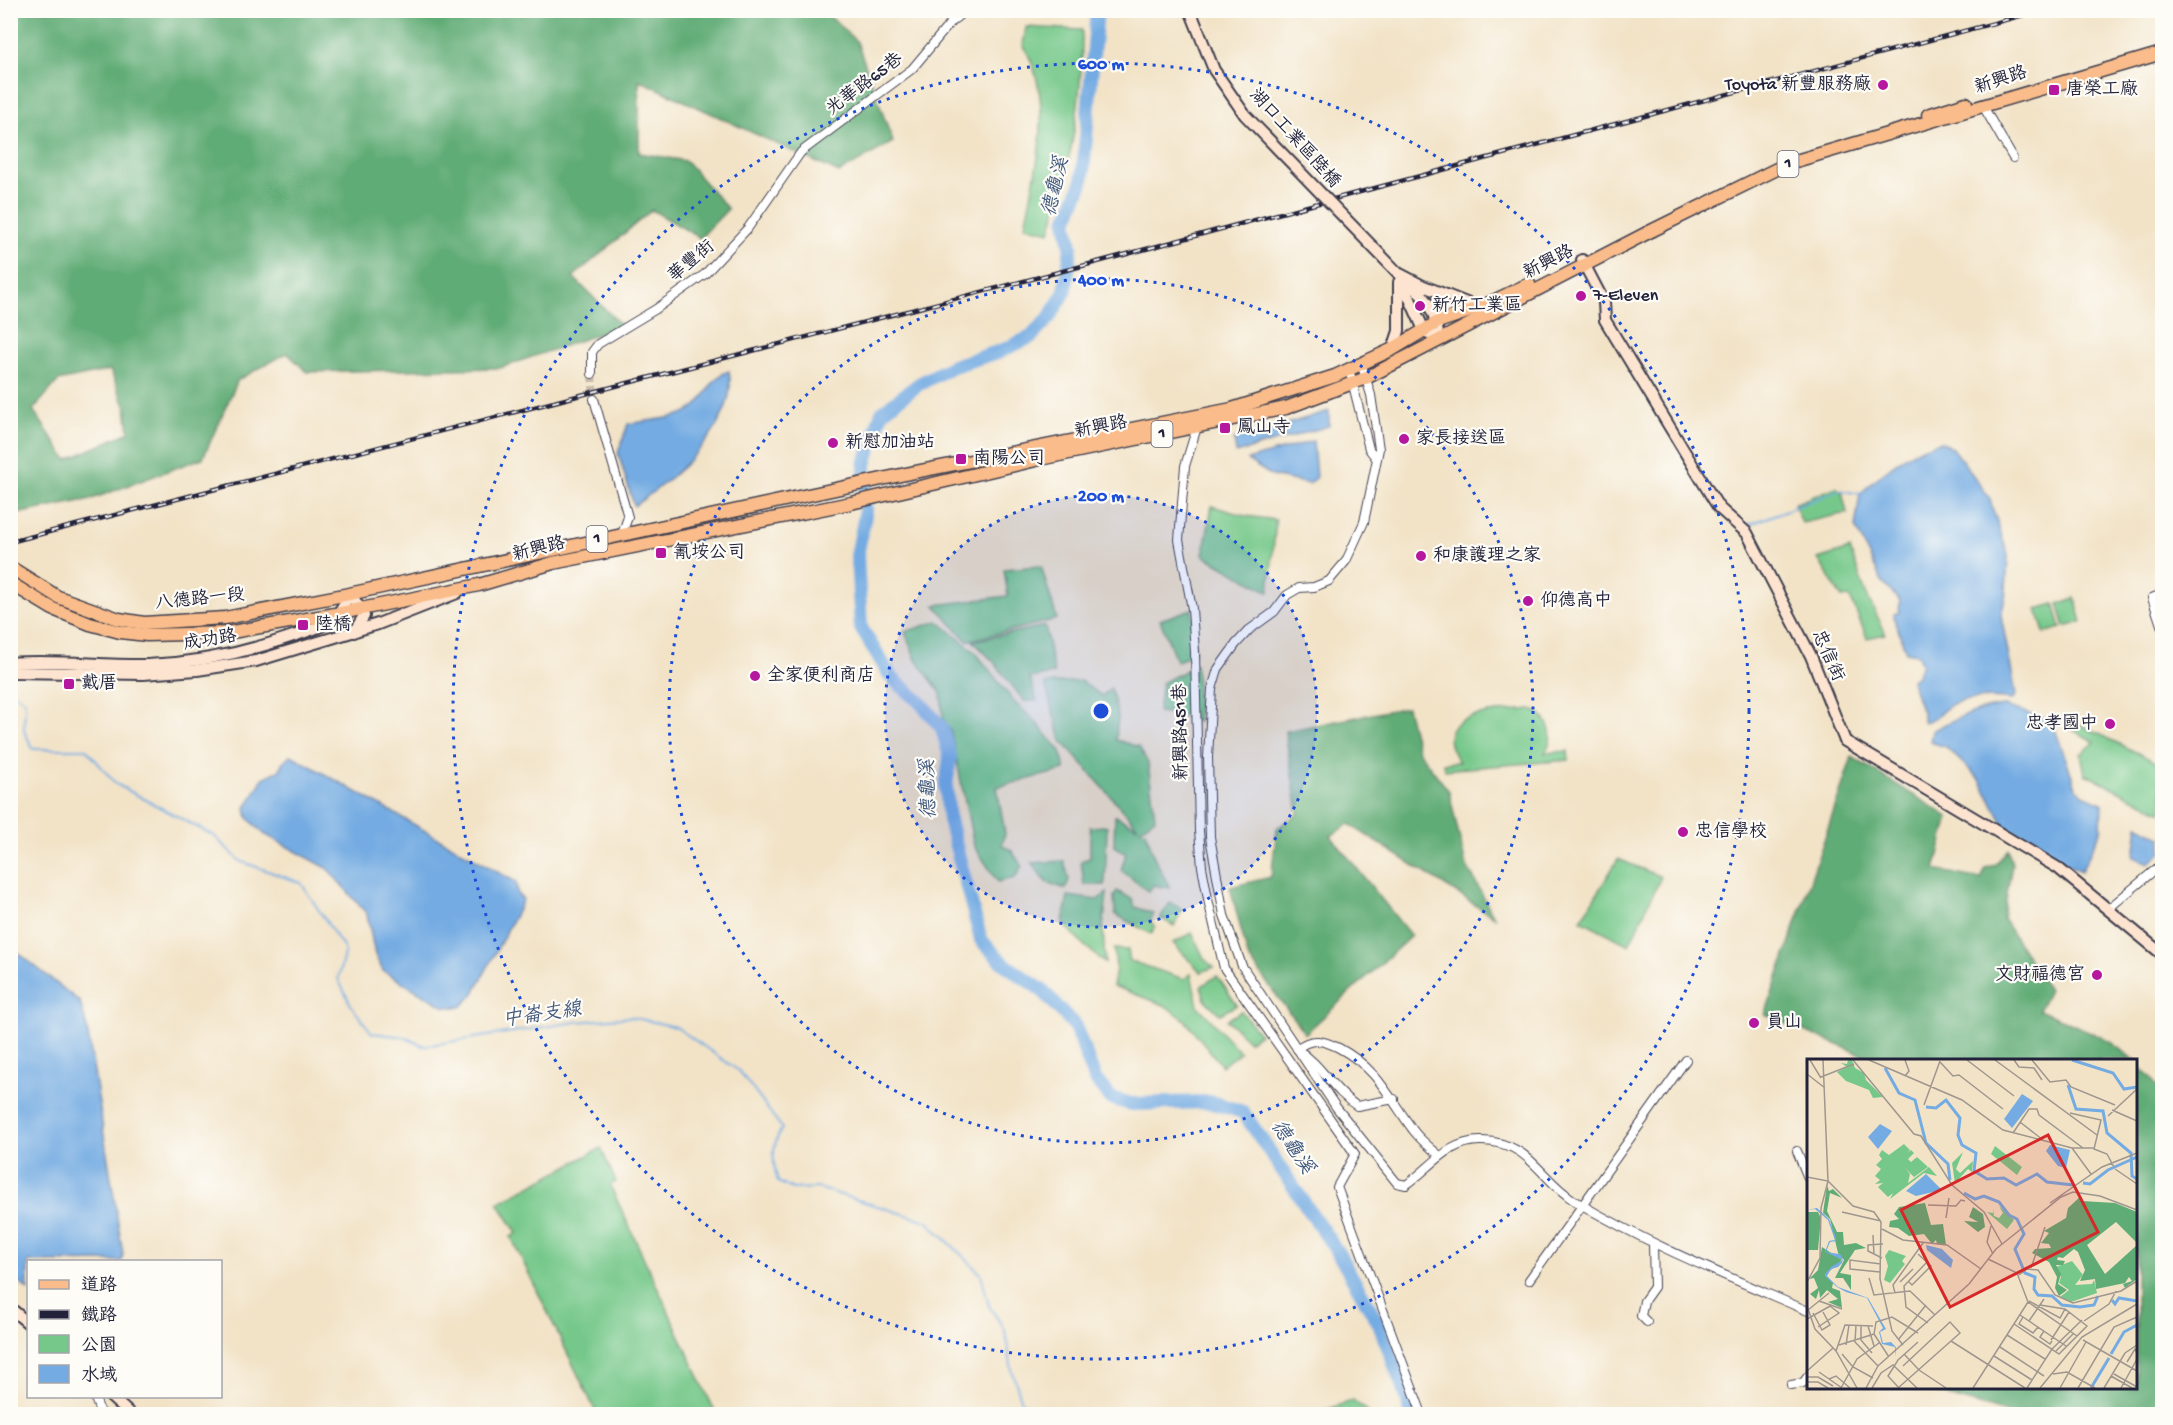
<svg xmlns="http://www.w3.org/2000/svg" width="2173" height="1425" font-family="'Gochi Hand','LXGW WenKai TC',sans-serif">
<style>
.green{fill:#76c88a;stroke:#4c7562;stroke-width:1.5}
.forest{fill:#60ac76;stroke:#416758;stroke-width:1.5;fill-rule:evenodd}
.water{fill:#73abe2;stroke:#4a668e;stroke-width:1.5}
.lines{fill:none;stroke-linecap:round;stroke-linejoin:round}
.stream{stroke:#73abe2;stroke-width:2}
.river{stroke:#73abe2;stroke-width:14}
.street-tunnel{stroke:#c8bcab;stroke-width:8;stroke-dasharray:8 4;stroke-linecap:butt}
.street-casing{stroke:#413f50;stroke-width:10}
.secondary-casing{stroke:#413f50;stroke-width:14}
.primary-casing{stroke:#413f50;stroke-width:15}
.street{stroke:#fff;stroke-width:8}
.secondary{stroke:#fde4d0;stroke-width:10}
.primary{stroke:#f9bc8a;stroke-width:12}
.rail-casing{stroke:#22223b;stroke-width:4.5}
.rail{stroke:#fdfcf7;stroke-width:2;stroke-dasharray:7;stroke-linecap:butt}
.secondary-bridge-casing{stroke:#413f50;stroke-width:14;stroke-linecap:butt}
.secondary-bridge{stroke:#fde4d0;stroke-width:10}
.ring{fill:none;stroke:#1d4ed8;stroke-width:3;stroke-dasharray:3 6}
.poi-dot{fill:#b5179e;stroke:#fdfcf7;stroke-width:2}
.labels{text-anchor:middle;dominant-baseline:central;stroke-width:4.5;stroke-linejoin:round;paint-order:stroke}
.shield{fill:#fdfcf7;stroke:#646373;stroke-width:1.5}
.shield-label{font-size:16px;font-weight:bold;fill:#22223b}
.street-label{font-size:18px;fill:#22223b;stroke:#fdfcf7}
.poi-label{font-size:18px;fill:#22223b;stroke:#fdfcf7;text-anchor:start}
.water-label{font-size:20px;font-style:italic;fill:#42597e;stroke:#fdfcf7}
.inset-river{fill:none;stroke:#73abe2;stroke-width:3}
.inset-road{fill:none;stroke:#9f968f;stroke-width:1.5}
.view{fill:#d62828;fill-opacity:0.15;stroke:#d62828;stroke-width:3}
.inset-edge{fill:none;stroke:#22223b;stroke-width:3}
.centre{fill:#1d4ed8;stroke:#fdfcf7;stroke-width:3}
.ring-label{font-size:18px;text-anchor:middle;font-weight:bold;fill:#1d4ed8;stroke:#fdfcf7;stroke-width:4.5;stroke-linejoin:round;paint-order:stroke}
</style>
<rect width="100%" height="100%" fill="#fdfcf7"/>
<filter id="ink" filterUnits="userSpaceOnUse"><feTurbulence type="fractalNoise" baseFrequency=".0167" numOctaves="2"/><feDisplacementMap in="SourceGraphic" scale="12" xChannelSelector="R" yChannelSelector="G"/><feConvolveMatrix kernelMatrix="1 2 1 2 8 2 1 2 1" color-interpolation-filters="sRGB"/></filter>
<filter id="wash" filterUnits="userSpaceOnUse"><feTurbulence type="fractalNoise" baseFrequency=".008" numOctaves="4" result="noise"/><feDisplacementMap in="SourceGraphic" scale="24" xChannelSelector="R" yChannelSelector="G"/><feGaussianBlur stdDeviation="1.35" result="paint"/><feColorMatrix in="noise" values="0 0 0 0 0 0 0 0 0 0 0 0 0 0 0 0 0 1.4 0 .05"/><feComposite in="paint" operator="in"/></filter>
<g filter="url(#wash)">
<rect width="100%" height="100%" fill="#f2e3c7"/>
<g class="green">
<path d="M1026,27L1082,30C1083,105 1070,161 1050,232L1025,226C1036,167 1056,100 1023,45Z"/>
<polygon points="1836,487 1842,492 1847,513 1802,523 1794,504"/>
<polygon points="1212,506 1246,516 1276,520 1269,592 1203,555"/>
<polygon points="1850,549 1866,594 1886,634 1867,638 1850,597 1842,598 1818,559"/>
<polygon points="1041,566 1057,619 967,641 935,605 1008,596 1004,569"/>
<polygon points="2075,598 2082,622 2065,627 2058,604"/>
<polygon points="2054,604 2061,628 2044,633 2037,609"/>
<polygon points="1192,609 1195,652 1177,662 1160,620"/>
<polygon points="938,621 976,653 1014,702 1033,719 1061,751 1065,770 997,787 1005,834 1002,845 1012,851 1022,866 1015,878 998,882 974,846 951,732 943,718 941,693 916,660 905,632"/>
<polygon points="1045,626 1054,674 1030,678 1037,701 1024,701 994,662 973,641"/>
<polygon points="1196,665 1198,722 1179,714 1158,712 1162,683"/>
<polygon points="1081,681 1102,696 1111,688 1118,717 1116,740 1139,747 1148,763 1155,818 1140,829 1146,831 1154,857 1170,888 1153,885 1149,892 1121,870 1126,854 1114,846 1115,816 1138,827 1061,740 1045,684"/>
<path d="M1531,709C1550,718 1556,736 1545,753L1568,751L1569,760L1444,770L1443,763L1459,762C1422,710 1499,713 1531,709Z"/>
<polygon points="2075,722 2162,765 2162,812 2085,774 2081,754 2095,742 2071,729"/>
<polygon points="1107,826 1105,885 1084,885 1081,861 1090,858 1090,827"/>
<polygon points="1618,859 1661,877 1629,945 1581,920"/>
<polygon points="1064,861 1069,879 1066,889 1046,882 1032,863"/>
<polygon points="1117,891 1132,899 1135,907 1154,914 1150,921 1155,927 1151,934 1115,914 1114,896"/>
<polygon points="1107,893 1103,928 1105,963 1078,940 1063,922 1068,896 1097,900"/>
<polygon points="1170,903 1183,909 1174,926 1160,918"/>
<polygon points="1192,933 1205,960 1214,967 1201,972 1173,943"/>
<polygon points="1114,949 1128,950 1130,961 1184,979 1191,974 1198,1006 1240,1052 1222,1066 1184,1019 1164,1005 1113,986 1116,968"/>
<polygon points="1217,976 1237,1005 1220,1014 1205,1000 1201,986"/>
<polygon points="1241,1011 1260,1034 1249,1041 1227,1020"/>
<polygon points="601,1148 616,1182 610,1185 716,1414 597,1414 511,1237 517,1233 498,1203"/>
<polygon points="1353,1400 1370,1414 1315,1414"/>
</g>
<g class="forest">
<path d="M823,10L857,42L893,142L839,173L639,80V153L686,161L728,209L700,238L652,210L573,277L622,326L500,368L307,372L287,353L238,380L203,458L92,499L11,515V487L18,476L10,467L11,11ZM110,370L126,408L129,432L67,460L33,410L58,381Z"/>
<polygon points="1407,707 1418,751 1449,791 1465,862 1494,917 1349,824 1331,836 1411,936 1305,1034 1248,957 1230,887 1271,877 1277,828 1298,814 1285,731"/>
<path d="M1852,757L1949,817L1935,870L1981,879L1986,868L1996,864L2008,849L2012,864L2003,919L2049,990L2039,1010C2092,1033 2123,1039 2159,1089L2162,1086V1414H2010L1920,1388H2136V1060H1875L1765,1015Z"/>
</g>
<g class="water">
<path d="M729,371C740,424 674,478 634,506L618,453L628,424C648,420 677,420 693,408C708,397 710,377 729,371Z"/>
<polygon points="1329,411 1329,426 1236,453 1234,440"/>
<polygon points="1313,441 1316,477 1309,484 1272,476 1247,460"/>
<path d="M1942,442L1953,448L1989,497L2008,555L2006,592L2001,616L2016,694L2012,700C1995,697 1971,698 1955,703C1942,708 1937,721 1923,722V715L1911,681L1917,676L1922,664L1917,654L1906,652L1893,615L1899,612L1900,601L1882,582L1855,527L1860,494C1882,472 1911,447 1942,442Z"/>
<path d="M2005,706L2052,721L2076,787L2083,795L2102,803L2101,831L2081,871L2048,856L2005,827L1980,780L1946,747L1930,742L1932,731C1955,718 1978,708 2005,706Z"/>
<polygon points="291,755 516,882 518,895 523,899 520,906 473,995 461,1007 445,1007 383,971 375,955 367,914 327,868 264,834 248,818 246,808 263,778 280,770 282,763"/>
<polygon points="2138,825 2162,838 2162,853 2149,863 2134,857"/>
<polygon points="11,947 80,1002 87,1028 123,1254 122,1261 28,1262 28,1290 11,1275"/>
</g>
<g class="lines">
<g class="stream">
<polyline points="1748,525 1839,490 1860,494"/>
<path d="M10,690L25,701L24,731L33,749H86L116,784L214,836L240,861L301,883L345,950L338,979L352,1007L372,1033L404,1037L424,1046L576,1022L631,1017L676,1027L739,1071L782,1128C771,1148 772,1161 778,1182L793,1189L818,1188L927,1221L981,1274L989,1306L1005,1330L1012,1371L1022,1402L1040,1414"/>
</g>
<polyline class="river" points="1097,10 1082,183 1066,221 1071,247 1065,292 1049,318 1031,337 1001,351 953,366 919,384 882,412 865,464 865,515 857,556 861,628 891,677 919,701 942,728 950,757 946,787 949,820 981,940 1003,963 1043,991 1075,1026 1095,1079 1111,1098 1131,1104 1210,1102 1243,1112 1338,1253 1379,1324 1408,1400 1410,1414"/>
</g>
</g>
<g filter="url(#ink)">
<g class="lines">
<polyline class="street-tunnel" points="592,374 594,399"/>
<defs>
<g id="street">
<polyline points="1983,106 2013,158"/>
<path d="M1361,363L1371,395L1379,449L1364,522L1346,561L1329,581L1314,587L1299,588L1287,595L1274,612L1249,630L1236,644L1218,669L1212,689L1208,757L1210,837L1224,915L1242,966L1336,1107L1397,1183L1406,1185C1431,1168 1448,1140 1482,1141C1531,1142 1539,1179 1575,1201C1649,1245 1729,1277 1808,1311"/>
<polyline points="1349,369 1369,449 1376,458"/>
<polyline points="592,374 592,352 598,344 656,309 705,274 748,228 801,152 912,69 952,21 966,10"/>
<polyline points="594,399 628,517 622,534"/>
<polyline points="1197,427 1185,466 1179,540 1192,609 1195,652 1199,831 1202,867 1209,904 1224,968 1355,1154 1337,1187 1422,1414"/>
<polyline points="2162,594 2152,598 2162,628"/>
<polyline points="2108,909 2162,864"/>
<path d="M1394,1099L1357,1106C1333,1091 1322,1065 1297,1049C1311,1037 1323,1040 1339,1048C1378,1069 1388,1096 1413,1130C1420,1140 1431,1148 1440,1156"/>
<polyline points="1797,1151 1808,1178"/>
<polyline points="1529,1280 1686,1060"/>
<polyline points="1647,1322 1641,1316 1644,1301 1654,1287 1653,1244"/>
<polyline points="1791,1385 1803,1383 1808,1376"/>
<polyline points="94,1396 101,1414"/>
</g>
<g id="secondary">
<polyline points="1582,260 1604,302 1605,320 1712,497 1719,508 1747,533 1811,656 1845,741 2058,868 2162,954"/>
<polyline points="1398,273 1421,285 1479,308"/>
<polyline points="1401,279 1424,330 1431,335"/>
<path d="M1410,283C1427,299 1438,315 1438,339"/>
<polyline points="1393,349 1399,331 1399,282"/>
<path d="M10,663C56,659 102,666 147,665C197,663 244,653 290,637C320,627 336,626 349,594L361,608L364,616L354,632"/>
<polyline points="10,672 143,674 197,670 256,661 378,624 457,593"/>
<polyline points="10,1308 28,1323"/>
<polyline points="110,1396 130,1414"/>
</g>
<g id="primary">
<polyline points="1928,115 1966,103"/>
<polyline points="10,567 58,597 119,619 144,623 225,618 349,594 910,473 1232,409 1335,376 1393,349 1438,322 1479,308 1529,284"/>
<polyline points="10,583 53,609 90,624 120,632 147,635 226,633 341,613 479,585 553,563 851,503 1040,459 1286,408 1366,378 1647,233 1789,163 2162,53"/>
</g>
</defs>
<use href="#street" class="street-casing"/>
<use href="#secondary" class="secondary-casing"/>
<use href="#primary" class="primary-casing"/>
<use href="#street" class="street"/>
<use href="#secondary" class="secondary"/>
<use href="#primary" class="primary"/>
<defs>
<polyline id="rail" points="10,542 1086,265 2043,10"/>
</defs>
<use href="#rail" class="rail-casing"/>
<use href="#rail" class="rail"/>
<defs>
<polyline id="secondary-bridge" points="1190,10 1214,70 1245,115 1398,273"/>
</defs>
<use href="#secondary-bridge" class="secondary-bridge-casing"/>
<use href="#secondary-bridge" class="secondary-bridge"/>
</g>
</g>
<circle cx="1101" cy="711" r="216" fill="#1d4ed8" fill-opacity=".12"/>
<g class="ring">
<circle cx="1101" cy="711" r="216"/>
<circle cx="1101" cy="711" r="432"/>
<circle cx="1101" cy="711" r="648"/>
</g>
<g class="poi-dot">
<circle cx="1883" cy="85" r="6"/>
<rect x="2048" y="84" width="12" height="12" rx="3"/>
<circle cx="1581" cy="296" r="6"/>
<circle cx="1420" cy="306" r="6"/>
<rect x="1219" y="422" width="12" height="12" rx="3"/>
<circle cx="1404" cy="439" r="6"/>
<circle cx="833" cy="443" r="6"/>
<rect x="955" y="453" width="12" height="12" rx="3"/>
<rect x="655" y="547" width="12" height="12" rx="3"/>
<circle cx="1421" cy="556" r="6"/>
<circle cx="1528" cy="601" r="6"/>
<rect x="297" y="619" width="12" height="12" rx="3"/>
<circle cx="755" cy="676" r="6"/>
<rect x="63" y="678" width="12" height="12" rx="3"/>
<circle cx="2110" cy="724" r="6"/>
<circle cx="1683" cy="832" r="6"/>
<circle cx="2097" cy="975" r="6"/>
<circle cx="1754" cy="1023" r="6"/>
</g>
<g class="labels">
<g class="shield">
<rect x="1777.5" y="151" width="21" height="26" rx="4.5"/>
<rect x="1151.5" y="421" width="21" height="26" rx="4.5"/>
<rect x="586.5" y="526" width="21" height="26" rx="4.5"/>
</g>
<g class="shield-label">
<text x="1788" y="164">1</text>
<text x="1162" y="434">1</text>
<text x="597" y="539">1</text>
</g>
<g class="street-label">
<text transform="translate(2001 81) rotate(-18)">新興路</text>
<text transform="translate(865 85) rotate(-37)">光華路65巷</text>
<text transform="translate(1294 139) rotate(48)">湖口工業區陸橋</text>
<text transform="translate(692 262) rotate(-40)">華豐街</text>
<text transform="translate(1549 263) rotate(-27)">新興路</text>
<text transform="translate(1101 428) rotate(-11)">新興路</text>
<text transform="translate(539 550) rotate(-14)">新興路</text>
<text transform="translate(200 600) rotate(-6)">八德路一段</text>
<text transform="translate(210 641) rotate(-9)">成功路</text>
<text transform="translate(1827 656) rotate(66)">忠信街</text>
<text transform="translate(1182 732) rotate(-91)">新興路451巷</text>
</g>
<g class="poi-label">
<text x="1871" y="85" text-anchor="end">Toyota 新豐服務廠</text>
<text x="2066" y="90">唐榮工廠</text>
<text x="1593" y="296">7-Eleven</text>
<text x="1432" y="306">新竹工業區</text>
<text x="1237" y="428">鳳山寺</text>
<text x="1416" y="439">家長接送區</text>
<text x="845" y="443">新慰加油站</text>
<text x="973" y="459">南陽公司</text>
<text x="673" y="553">氰垵公司</text>
<text x="1433" y="556">和康護理之家</text>
<text x="1540" y="601">仰德高中</text>
<text x="315" y="625">陸橋</text>
<text x="767" y="676">全家便利商店</text>
<text x="81" y="684">戴厝</text>
<text x="2098" y="724" text-anchor="end">忠孝國中</text>
<text x="1695" y="832">忠信學校</text>
<text x="2085" y="975" text-anchor="end">文財福德宮</text>
<text x="1766" y="1023">員山</text>
</g>
<g class="water-label">
<text transform="translate(1057 187) rotate(-77)">德龜溪</text>
<text transform="translate(930 789) rotate(-92)">德龜溪</text>
<text transform="translate(542 1016) rotate(-8)">中崙支線</text>
<text transform="translate(1291 1148) rotate(56)">德龜溪</text>
</g>
</g>
<g transform="translate(1807 1059)">
<rect width="330" height="330" fill="#f2e3c7"/>
<path d="M41,1H45L48,9L57,14L59,21L76,38L66,39L62,31L39,22L30,13L40,8L34,4L40,5ZM97,85L103,91L100,94L104,91L107,94L101,100L104,103L110,98L121,108L107,118L98,109L103,115L101,124L122,108L130,117L117,114L83,140L86,134L81,138L71,128L76,124L68,125L73,121L68,117L74,110L69,106L75,100L72,96L75,91L82,96ZM188,87L215,108L210,116L184,95ZM156,93L149,110L153,114L166,102L165,113L161,110L148,124L145,104ZM192,147L207,161L200,170L180,153L186,154V150L187,157L192,159L196,154ZM82,191L99,197L95,202L98,205L83,224L77,221L81,207L78,197ZM265,202L276,216L268,226L285,225L287,221L290,234L264,243L253,238L262,231L252,224L254,218L249,208Z" fill="#76c88a"/>
<path d="M20,126L22,132L26,130L35,139L23,134L20,152L30,173H36L37,186L49,184L59,189L48,191L33,214L44,216V231L36,219H28L37,201L31,194L23,160L16,154ZM274,137L275,142L308,144L330,153V184L309,163L280,186L298,215L330,186V220L318,229L316,225L325,222L322,218L318,224L289,230L288,220L273,222L278,211L271,193L267,190L256,199L251,198L250,201L258,202L256,206H249L254,215L251,225L260,231L252,237L248,229L250,218L242,203L225,194L228,190L244,189L242,185L234,184L242,174L237,172L259,159L261,149ZM118,144L124,166L136,165L139,186L130,185L129,181L125,185L117,175L102,177L91,169L82,168L83,162L92,160L87,155L92,148ZM166,148L176,155L178,168L171,173L157,162L171,163L162,158ZM0,153H11L14,159L11,191H0ZM15,188L35,201L18,216L26,224L25,229L33,232L35,249L21,243L31,240L20,231L13,239L12,231L9,240L3,235L11,229L7,219L2,220L11,211Z" fill="#60ac76"/>
<path d="M215,35L226,42L205,69L197,60ZM73,65L85,72L71,90L61,78ZM243,86L263,91L259,109L251,107L239,92ZM119,115L135,131L109,137L99,132ZM10,149L22,160L29,179V182L23,183L19,193L32,195L34,196L36,201L35,204L31,208L24,210L20,217L31,228L61,239L79,270L73,273L76,284L84,283L89,288L88,298V288L75,285L72,273L76,269L60,239L39,233L30,228L19,218L18,215L24,208L36,201L18,193L22,182L28,181L21,161L8,150L0,151ZM119,186L135,190L146,201L144,209L120,191Z" fill="#73abe2"/>
<path class="inset-river" d="M265,1L306,14L317,30L330,28M78,9L92,34L108,41L119,84L141,105L143,121M261,26L269,50L296,52L300,74L324,94L325,117L330,120M119,48L129,49L139,41L153,59L151,76L155,86L169,94L167,112L180,120L197,119L209,126L230,115L240,123L266,126M276,124L283,125L301,111L330,98M157,134L168,140L177,137L192,143L202,156L210,160L217,175L208,190L218,214L228,218L227,230L231,236L245,237L255,246L273,248L287,246L291,237M305,241L308,245L312,239L330,242M304,295L317,273L330,266M284,329L302,299"/>
<path class="inset-road" d="M3,1L14,19M16,1L21,122L46,147L67,153L74,163L73,220L85,272L96,286M46,1L107,75L114,77L145,126L177,153L195,185M62,1L155,41L196,71L265,89H287M98,1L102,12L98,17M160,1L207,37M188,1L290,76M207,1L212,8L227,9L235,21M225,1L243,23L259,21L264,28L308,46M133,3L146,17L152,16L196,50M0,15L18,29M14,18L47,5M117,46L133,2M305,51L330,62M263,54L294,61L287,90L300,95L307,108M301,57L330,30M213,63L236,81M206,74L222,50H230L232,56L276,89M265,89L284,115M308,110L330,125M0,118L21,122L14,149L13,199L0,223M243,144L295,108L330,94M121,146L149,147L154,141L158,142M35,153L74,162M139,159L142,139M184,167L180,183L186,195M75,170L96,181L140,186L174,210M66,176L67,196M75,199L61,192V186L76,185M181,200L210,214L221,243M120,203L97,227L99,248L121,264M224,209L238,168M73,213L43,210V201L74,205M212,216L220,210L231,211L248,236L266,244L314,232L330,222M62,219L67,236L103,232L128,256M101,222L105,226L124,207L111,195M93,223L106,210M88,234L86,226L116,184M12,242L35,250M222,242L253,259L258,250M221,243L270,277M0,247L8,270L29,292L50,329M1,251L22,234M6,254L15,271L23,266L16,253M213,256L259,287M216,258L212,265L226,274L231,268M0,260L25,246M222,262L237,240M277,262L302,245L309,232M207,265L252,295L280,267L258,250L233,246M49,266L48,283L71,307M54,267V281L65,294M61,267L67,287M11,268L32,254L23,247M237,272L233,278L243,285L245,282M200,276L238,300M91,281L119,246M244,281L262,253M276,281L330,312M144,282L218,329M32,286L67,275M39,286L42,266M193,288L237,317M29,292L38,266L66,267M249,292L267,274M35,295L46,308L66,319M97,295L112,311L139,329M187,297L225,321M82,298L67,275L69,263L85,258L111,274M320,303L328,290L330,294M0,312L26,289M12,313L35,329M246,315L260,313L288,329M307,315L330,328M304,317L325,329M0,318H11L26,327M22,320L29,317L43,329M0,323H11L21,329M34,329L50,300L72,284M59,329L71,307L162,225L189,190L254,138L266,133L293,137L330,151M65,329L74,314L86,306L110,329M91,329L153,274L143,263L96,307M92,329L81,317L91,301L111,283M166,329L221,243M220,329L245,290L275,261M233,329L275,278L330,245M253,329L279,283M271,329L307,268L330,258M297,329L318,294L330,286M314,329L330,300"/>
<path class="view" d="M241,76L291,173L143,248L94,151Z"/>
<rect width="330" height="330" class="inset-edge"/>
</g>
<circle cx="1101" cy="711" r="9" class="centre"/>
<g class="ring-label">
<text x="1101" y="69">600 m</text>
<text x="1101" y="285">400 m</text>
<text x="1101" y="501">200 m</text>
</g>
<rect width="2173" height="1425" fill="none" stroke="#fdfcf7" stroke-width="36"/>
<rect x="27" y="1260" width="195" height="138" fill="#fdfcf7" stroke="#a5a5ac" stroke-width="1.5"/>
<rect x="39" y="1280" width="30" height="9" fill="#f9bc8a" stroke="#a5a5ac" stroke-width="1.5"/>
<text x="81" y="1290" font-size="18" fill="#22223b">道路</text>
<rect x="39" y="1310" width="30" height="9" fill="#22223b" stroke="#a5a5ac" stroke-width="1.5"/>
<text x="81" y="1320" font-size="18" fill="#22223b">鐵路</text>
<rect x="39" y="1335" width="30" height="18" fill="#76c88a" stroke="#a5a5ac" stroke-width="1.5"/>
<text x="81" y="1350" font-size="18" fill="#22223b">公園</text>
<rect x="39" y="1365" width="30" height="18" fill="#73abe2" stroke="#a5a5ac" stroke-width="1.5"/>
<text x="81" y="1380" font-size="18" fill="#22223b">水域</text>
</svg>
